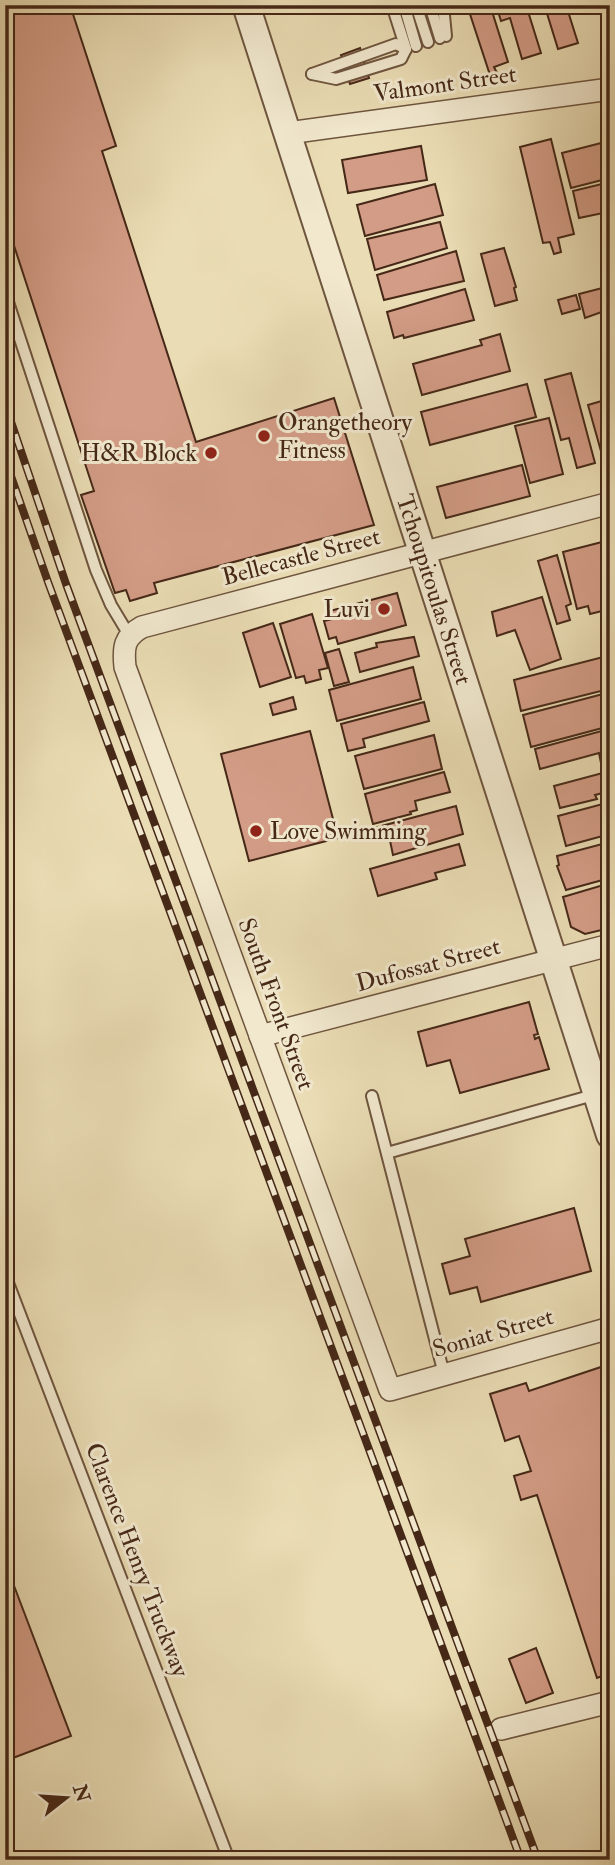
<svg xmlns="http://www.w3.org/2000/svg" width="615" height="1865" font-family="'IM FELL Double Pica',serif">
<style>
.building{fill:#d39c86;stroke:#452817;stroke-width:2}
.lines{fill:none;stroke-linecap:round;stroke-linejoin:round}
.service-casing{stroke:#6e553e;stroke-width:14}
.minor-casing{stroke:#6e553e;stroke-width:24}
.tertiary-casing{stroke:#6e553e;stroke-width:30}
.service{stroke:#f1e8ce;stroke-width:10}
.minor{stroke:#f1e8ce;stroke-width:21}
.tertiary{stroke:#f1e8ce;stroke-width:26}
.rail-casing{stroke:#452817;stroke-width:8}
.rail{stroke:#f1e8ce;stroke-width:5;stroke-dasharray:16;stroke-linecap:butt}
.poi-dot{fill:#8f2418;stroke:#f1e8ce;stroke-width:2.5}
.labels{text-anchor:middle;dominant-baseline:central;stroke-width:6;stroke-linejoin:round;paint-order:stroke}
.street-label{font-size:24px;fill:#452817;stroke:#f1e8ce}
.poi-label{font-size:24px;fill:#452817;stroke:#f1e8ce;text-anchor:start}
</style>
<rect width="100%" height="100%" fill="#eadcb4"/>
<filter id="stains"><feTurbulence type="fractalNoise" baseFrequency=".00286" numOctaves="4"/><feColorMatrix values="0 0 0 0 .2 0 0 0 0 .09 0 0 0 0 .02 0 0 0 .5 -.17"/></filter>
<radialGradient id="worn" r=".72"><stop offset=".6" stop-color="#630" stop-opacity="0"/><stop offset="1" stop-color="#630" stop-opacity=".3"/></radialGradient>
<g class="building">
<polygon points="5,5 70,5 116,146 102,151 196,442 334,398 374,525 154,583 157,593 130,601 126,590 115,593 81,495 94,491 5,218"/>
<polygon points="467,5 490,5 508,62 494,67 497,73 490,75"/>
<polygon points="496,5 526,5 541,53 522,59 510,18 501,21"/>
<polygon points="531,5 566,5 578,43 558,49 545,7 533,10"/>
<polygon points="360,48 369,78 350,84 341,55"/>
<polygon points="551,139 574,234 558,238 561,252 554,254 550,242 543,243 520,147"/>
<polygon points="605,142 610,178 571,188 562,153"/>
<polygon points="421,146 427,180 348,193 342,160"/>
<polygon points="610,182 608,212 579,218 573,191"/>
<polygon points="435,184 443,215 365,236 357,205"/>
<polygon points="440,222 447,248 375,270 367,239"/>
<polygon points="504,248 516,287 514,288 517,300 495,306 481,254"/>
<polygon points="456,251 464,281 384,300 377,275"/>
<polygon points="610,286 610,309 585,318 579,294"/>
<polygon points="465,289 474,320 404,338 403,335 394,338 387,312"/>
<polygon points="576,295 580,309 562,314 558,300"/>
<polygon points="500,334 510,371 422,395 413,364 482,345 480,340"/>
<polygon points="571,373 595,463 577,468 569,438 561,440 545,380"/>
<polygon points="527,384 536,417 430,445 421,412"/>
<polygon points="605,400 610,416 610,468 606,469 588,405"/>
<polygon points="549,418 563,474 530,483 515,426"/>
<polygon points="522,465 530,496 446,518 437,487"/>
<polygon points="602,542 610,570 610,609 590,614 588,606 577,609 563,552"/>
<polygon points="557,555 571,604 566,606 570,620 557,624 538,561"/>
<polygon points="397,593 406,625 338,644 336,637 329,639 324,621 332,619 330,611"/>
<polygon points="542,597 561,659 530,670 515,630 497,636 492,612"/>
<polygon points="312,614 328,668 319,670 321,679 306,683 304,676 296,678 280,624"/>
<polygon points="273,623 291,677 260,687 243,633"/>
<polygon points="414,637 419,656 360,672 355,653 377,647 376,643"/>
<polygon points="339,649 349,682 334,686 325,653"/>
<polygon points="607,656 610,685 601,687 601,691 521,711 514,680"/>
<polygon points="413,667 421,699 337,721 329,690"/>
<polygon points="603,694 610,726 531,747 523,715"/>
<polygon points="293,697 296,709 273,715 270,704"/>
<polygon points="424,702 429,721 363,739 365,747 348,751 341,724"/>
<polygon points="609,729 610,761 601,763 599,753 540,769 535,749"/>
<polygon points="310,731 338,838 249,861 221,754"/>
<polygon points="434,735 442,769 364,789 355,756"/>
<polygon points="610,771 610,796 607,792 595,795 597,799 560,808 554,786"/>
<polygon points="444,772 450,792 415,801 417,810 410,812 411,814 373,824 365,794"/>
<polygon points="610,802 610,834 566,846 558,816"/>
<polygon points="456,806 463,834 393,855 388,831 376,834 374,828"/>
<polygon points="606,843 610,844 610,878 566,890 557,866 559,865 557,856"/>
<polygon points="459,844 465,865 435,873 437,879 378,896 370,869"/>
<polygon points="610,883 610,928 585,934 571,927 563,897"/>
<polygon points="529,1002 538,1034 534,1035 535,1039 539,1037 549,1069 460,1093 450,1060 427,1066 418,1032"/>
<polygon points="574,1208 591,1271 481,1302 477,1287 450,1294 442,1264 470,1256 465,1239"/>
<polygon points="610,1364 610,1673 597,1678 537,1495 521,1500 514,1476 531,1471 519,1436 505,1441 490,1394 526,1383 529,1391"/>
<polygon points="5,1562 71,1736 5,1761"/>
<polygon points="536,1648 553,1693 526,1703 509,1659"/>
</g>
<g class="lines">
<defs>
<g id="service">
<polyline points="404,5 416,46"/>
<polyline points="416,5 428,42"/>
<polyline points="430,5 440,38"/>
<polyline points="443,5 446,36"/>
<polyline points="312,74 336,79 401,59 406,49 392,5"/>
<polyline points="312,74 396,44 406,49"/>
<polyline points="5,293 96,570 111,605 129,635"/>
<polyline points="372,1096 444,1374"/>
<polyline points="387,1153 597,1094"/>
<polyline points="5,1275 229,1860"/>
</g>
<g id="minor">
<polyline points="288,133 610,89"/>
<path d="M610,503L142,627C124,637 123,647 125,667L390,1390L610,1328"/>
<polyline points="260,1036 610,945"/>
<polyline points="501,1729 610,1702"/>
</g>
<g id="tertiary">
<path id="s1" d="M246,5L610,1135"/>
</g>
</defs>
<use href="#service" class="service-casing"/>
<use href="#minor" class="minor-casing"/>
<use href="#tertiary" class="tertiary-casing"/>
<use href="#service" class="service"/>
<use href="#minor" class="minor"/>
<use href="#tertiary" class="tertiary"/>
<defs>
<g id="rail">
<polyline points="5,404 66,584 538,1860"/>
<polyline points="5,459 48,582 521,1860"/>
</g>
</defs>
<use href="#rail" class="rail-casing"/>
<use href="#rail" class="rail"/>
</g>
<g class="poi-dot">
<circle cx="264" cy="436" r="7"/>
<circle cx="211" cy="453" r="7"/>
<circle cx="384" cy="609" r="7"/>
<circle cx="256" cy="831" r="7"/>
</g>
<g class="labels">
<g class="street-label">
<text transform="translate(445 84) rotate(-8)">Valmont Street</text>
<text transform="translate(301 557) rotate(-15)">Bellecastle Street</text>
<text stroke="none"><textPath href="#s1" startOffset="614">Tchoupitoulas Street</textPath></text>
<text transform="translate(428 965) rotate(-15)">Dufossat Street</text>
<text transform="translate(276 1004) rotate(70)">South Front Street</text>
<text transform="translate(493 1333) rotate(-16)">Soniat Street</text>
<text transform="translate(137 1560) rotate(69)">Clarence Henry Truckway</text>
</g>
<g class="poi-label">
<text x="278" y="422">Orangetheory<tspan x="278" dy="28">Fitness</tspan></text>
<text x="197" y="453" text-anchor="end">H&amp;R Block</text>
<text x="370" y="609" text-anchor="end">Luvi</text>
<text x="270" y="831">Love Swimming</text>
</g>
</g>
<rect width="615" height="1865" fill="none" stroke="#eadcb4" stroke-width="28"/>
<rect x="7" y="7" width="601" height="1851" fill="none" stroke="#452817" stroke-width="3.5"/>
<rect x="14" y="14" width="587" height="1837" fill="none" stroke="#452817" stroke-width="2"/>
<g transform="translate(66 1798) rotate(73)" stroke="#f1e8ce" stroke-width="5" paint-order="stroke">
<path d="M0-5L12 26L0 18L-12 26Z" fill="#452817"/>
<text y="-10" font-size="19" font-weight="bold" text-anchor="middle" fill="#452817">N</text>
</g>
<rect width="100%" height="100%" filter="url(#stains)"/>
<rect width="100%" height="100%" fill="url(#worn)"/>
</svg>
